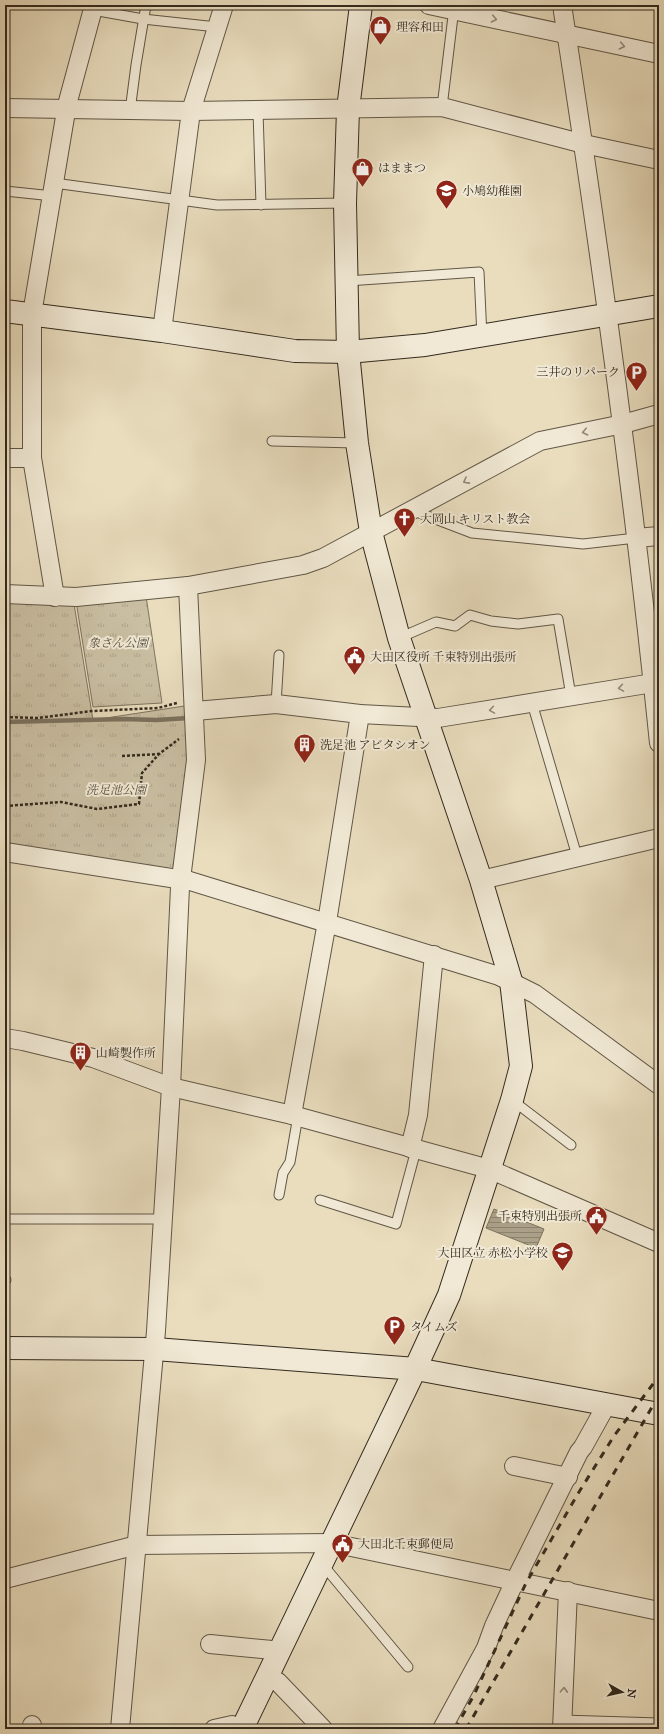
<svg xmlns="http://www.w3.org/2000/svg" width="664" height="1734" font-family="'IM FELL Great Primer','Noto Serif JP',serif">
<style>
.park{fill:url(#park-tufts);stroke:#7e7460}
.water{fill:url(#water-rules);stroke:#7b715e}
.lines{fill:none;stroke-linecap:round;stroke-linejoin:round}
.stream{stroke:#7b715e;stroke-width:4.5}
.lane-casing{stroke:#605746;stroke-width:11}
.street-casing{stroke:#605746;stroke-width:20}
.secondary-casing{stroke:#332a1e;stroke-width:24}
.path{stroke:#332a1e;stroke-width:2.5;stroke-dasharray:3 2;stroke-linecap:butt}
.lane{stroke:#f1e9d5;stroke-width:9}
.street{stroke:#f1e9d5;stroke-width:18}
.secondary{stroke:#f1e9d5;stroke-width:22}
.rail{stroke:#332a1e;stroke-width:3;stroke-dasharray:7 7;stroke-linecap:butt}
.oneway{stroke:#928a7a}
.labels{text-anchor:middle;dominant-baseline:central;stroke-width:4;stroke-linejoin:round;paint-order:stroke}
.poi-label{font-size:12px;fill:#332a1e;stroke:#f1e9d5;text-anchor:start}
.park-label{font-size:12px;font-style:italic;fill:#594f3f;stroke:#f1e9d5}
</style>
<defs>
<pattern id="park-tufts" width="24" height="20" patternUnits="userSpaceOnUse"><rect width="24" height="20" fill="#cabfa3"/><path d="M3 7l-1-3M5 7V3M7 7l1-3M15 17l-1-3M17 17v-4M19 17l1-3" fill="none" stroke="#aea48c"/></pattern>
<pattern id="water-rules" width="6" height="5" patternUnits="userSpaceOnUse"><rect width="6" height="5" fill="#aba088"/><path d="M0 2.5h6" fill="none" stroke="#8c836f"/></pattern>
</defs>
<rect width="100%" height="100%" fill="#e9ddbe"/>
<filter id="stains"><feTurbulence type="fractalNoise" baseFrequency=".005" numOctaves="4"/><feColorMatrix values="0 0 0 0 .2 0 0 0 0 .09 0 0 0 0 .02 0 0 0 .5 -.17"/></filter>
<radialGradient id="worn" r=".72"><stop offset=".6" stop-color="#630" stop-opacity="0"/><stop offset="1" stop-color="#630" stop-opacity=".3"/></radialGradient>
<g class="park">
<polygon points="146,596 162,703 93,707 76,601"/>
<polygon points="5,600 74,604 93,720 191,705 194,761 176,874 5,845"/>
</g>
<polygon class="water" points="494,1209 544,1229 536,1248 486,1228"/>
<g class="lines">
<polyline class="stream" points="5,722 125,719 156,720 189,718"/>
<defs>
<g id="lane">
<polyline points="93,10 143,19 217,27"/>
<polyline points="442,107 454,8"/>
<polyline points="130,111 136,65 146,5"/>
<polyline points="258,111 261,205"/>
<polyline points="54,183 217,205 345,203"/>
<polyline points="5,191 53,196"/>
<polyline points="347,281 479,272 482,337"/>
<polyline points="272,441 357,443"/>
<polyline points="412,510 472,533 583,544 636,538"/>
<polyline points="399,638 436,622 455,626 470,615 491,621 518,624 558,619 571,696"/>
<polyline points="532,703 577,856"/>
<polyline points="276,704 279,655"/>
<polyline points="512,1100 571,1145"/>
<polyline points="279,1195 283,1173 290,1162 298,1116"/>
<polyline points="320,1200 396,1224 416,1150"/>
<polyline points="5,1219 163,1219"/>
<polyline points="5,1280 6,1280"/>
<polyline points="320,1567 328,1571 408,1667"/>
<polyline points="562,1720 659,1723"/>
</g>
<g id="street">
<polyline points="429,5 659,54"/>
<path d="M562,5C600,250 634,496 659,743"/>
<polyline points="5,108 191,111 442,107 584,144 659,160"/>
<polyline points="162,331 191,111 224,5"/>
<polyline points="5,458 32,458"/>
<polyline points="636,538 659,536"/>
<polyline points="5,594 76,597 188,586 303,565 323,558 540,441 623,424 659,414"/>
<polyline points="55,597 32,458 32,314 67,105 94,5"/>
<polyline points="195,711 276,704 360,714 438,718 659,682"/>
<polyline points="5,852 190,881 499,976 535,994 659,1085"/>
<polyline points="481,880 659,838"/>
<polyline points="5,1038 23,1041 93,1058 171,1087 292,1115 489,1169 659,1243"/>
<polyline points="292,1115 327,922 360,714"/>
<polyline points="410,1148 418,1115 434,955"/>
<polyline points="514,1466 568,1477"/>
<polyline points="5,1579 137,1545 332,1543 659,1611"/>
<polyline points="210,1644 272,1650 279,1653"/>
<polyline points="268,1675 278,1682 323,1729"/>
<polyline points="32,1729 32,1725"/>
<polyline points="120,1729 156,1331 171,1087 180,887 196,760 188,586"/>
<polyline points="214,1729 232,1725 239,1729"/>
<polyline points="442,1729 486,1648 494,1626 515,1581 579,1452 583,1447 607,1404"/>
<polyline points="562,1729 568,1591"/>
</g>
<g id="secondary">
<polyline points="5,311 162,331 295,351 348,352 425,345 659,306"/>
<polyline points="5,1348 155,1349 416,1369 659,1414"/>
<polyline points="242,1729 410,1380 449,1295 512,1100 521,1066 511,981 481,880 399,638 371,532 357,443 348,352 345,203 348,109 361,5"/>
</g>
</defs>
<use href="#lane" class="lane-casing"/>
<use href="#street" class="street-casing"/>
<use href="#secondary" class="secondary-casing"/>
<g class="path">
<polyline points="5,717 38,718 92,711 158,708 177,703"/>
<polyline points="122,756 159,754"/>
<polyline points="5,806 61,802 97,809 139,804 142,773 159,754 179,739"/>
</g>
<use href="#lane" class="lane"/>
<use href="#street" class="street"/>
<use href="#secondary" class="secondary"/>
<g class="rail">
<polyline points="455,1729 474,1695 526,1583 579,1492 614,1436 659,1376"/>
<polyline points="466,1729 659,1395"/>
</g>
</g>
<defs><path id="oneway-chevron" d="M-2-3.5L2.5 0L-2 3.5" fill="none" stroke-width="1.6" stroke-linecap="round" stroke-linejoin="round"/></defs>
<g class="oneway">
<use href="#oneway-chevron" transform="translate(494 19) rotate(12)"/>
<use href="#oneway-chevron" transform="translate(622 46) rotate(12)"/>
<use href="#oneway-chevron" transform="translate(585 432) rotate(168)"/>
<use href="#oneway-chevron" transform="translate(466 481) rotate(152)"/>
<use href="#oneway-chevron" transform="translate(621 688) rotate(171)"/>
<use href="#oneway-chevron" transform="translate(492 710) rotate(171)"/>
<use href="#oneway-chevron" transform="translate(564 1690) rotate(-87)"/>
</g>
<defs>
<symbol id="shop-pin" viewBox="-11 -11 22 30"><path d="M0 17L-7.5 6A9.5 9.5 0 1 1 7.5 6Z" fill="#8f2418" stroke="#f1e9d5"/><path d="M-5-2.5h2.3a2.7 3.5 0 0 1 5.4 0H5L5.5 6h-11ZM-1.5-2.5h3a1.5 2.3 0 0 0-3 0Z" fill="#fff"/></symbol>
<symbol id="school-pin" viewBox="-11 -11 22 30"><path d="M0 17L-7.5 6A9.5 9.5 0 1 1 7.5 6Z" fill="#8f2418" stroke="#f1e9d5"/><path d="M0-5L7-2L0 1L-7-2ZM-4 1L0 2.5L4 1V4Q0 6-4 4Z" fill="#fff"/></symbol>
<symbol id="parking-pin" viewBox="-11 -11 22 30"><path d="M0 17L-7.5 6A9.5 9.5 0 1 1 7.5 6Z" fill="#8f2418" stroke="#f1e9d5"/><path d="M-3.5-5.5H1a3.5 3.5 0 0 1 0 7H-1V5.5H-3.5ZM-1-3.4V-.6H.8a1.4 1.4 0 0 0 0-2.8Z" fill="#fff"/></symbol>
<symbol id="church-pin" viewBox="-11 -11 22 30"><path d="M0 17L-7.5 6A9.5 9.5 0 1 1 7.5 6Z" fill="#8f2418" stroke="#f1e9d5"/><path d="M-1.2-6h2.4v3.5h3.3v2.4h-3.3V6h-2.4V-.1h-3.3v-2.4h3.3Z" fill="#fff"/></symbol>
<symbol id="civic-pin" viewBox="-11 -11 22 30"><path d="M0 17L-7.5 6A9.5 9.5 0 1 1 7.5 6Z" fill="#8f2418" stroke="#f1e9d5"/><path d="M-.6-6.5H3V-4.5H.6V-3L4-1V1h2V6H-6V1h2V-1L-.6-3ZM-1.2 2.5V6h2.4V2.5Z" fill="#fff"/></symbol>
<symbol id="building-pin" viewBox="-11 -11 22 30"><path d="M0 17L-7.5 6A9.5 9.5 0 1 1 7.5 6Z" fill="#8f2418" stroke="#f1e9d5"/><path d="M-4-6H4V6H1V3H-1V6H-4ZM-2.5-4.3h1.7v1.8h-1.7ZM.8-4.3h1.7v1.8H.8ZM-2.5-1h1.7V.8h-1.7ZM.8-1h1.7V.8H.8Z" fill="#fff"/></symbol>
</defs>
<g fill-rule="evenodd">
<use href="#shop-pin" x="368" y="14" width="25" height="34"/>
<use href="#shop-pin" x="350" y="156" width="25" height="34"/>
<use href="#school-pin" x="434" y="178" width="25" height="34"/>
<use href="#parking-pin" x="624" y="360" width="25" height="34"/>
<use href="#church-pin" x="392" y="506" width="25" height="34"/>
<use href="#civic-pin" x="342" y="644" width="25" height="34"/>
<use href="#building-pin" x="292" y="732" width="25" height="34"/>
<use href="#building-pin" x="68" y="1040" width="25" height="34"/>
<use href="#civic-pin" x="584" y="1204" width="25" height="34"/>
<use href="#school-pin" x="550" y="1240" width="25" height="34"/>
<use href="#parking-pin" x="382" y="1314" width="25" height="34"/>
<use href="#civic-pin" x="330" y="1532" width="25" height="34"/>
</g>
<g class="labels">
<g class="poi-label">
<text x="396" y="27">理容和田</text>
<text x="378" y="168">はままつ</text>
<text x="462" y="191">小鳩幼稚園</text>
<text x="620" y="372" text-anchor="end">三井のリパーク</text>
<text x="420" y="519">大岡山 キリスト教会</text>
<text x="370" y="657">大田区役所 千束特別出張所</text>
<text x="320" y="745">洗足池 アビタシオン</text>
<text x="96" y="1053">山崎製作所</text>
<text x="582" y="1216" text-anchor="end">千束特別出張所</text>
<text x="548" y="1253" text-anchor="end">大田区立 赤松小学校</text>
<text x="410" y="1327">タイムズ</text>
<text x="358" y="1544">大田北千束郵便局</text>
</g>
<g class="park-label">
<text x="118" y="643">象さん公園</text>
<text x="116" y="790">洗足池公園</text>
</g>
</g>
<rect width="664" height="1734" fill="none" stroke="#e9ddbe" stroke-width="20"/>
<rect x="6" y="6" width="652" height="1722" fill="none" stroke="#332a1e" stroke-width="2"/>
<rect x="10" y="10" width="644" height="1714" fill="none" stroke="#332a1e"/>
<g transform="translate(622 1692) rotate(98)" stroke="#f1e9d5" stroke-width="3" paint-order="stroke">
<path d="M0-3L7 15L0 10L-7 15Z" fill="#332a1e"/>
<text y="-6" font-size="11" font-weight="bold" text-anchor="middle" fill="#332a1e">N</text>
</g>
<rect width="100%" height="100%" filter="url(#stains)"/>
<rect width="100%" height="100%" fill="url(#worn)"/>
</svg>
